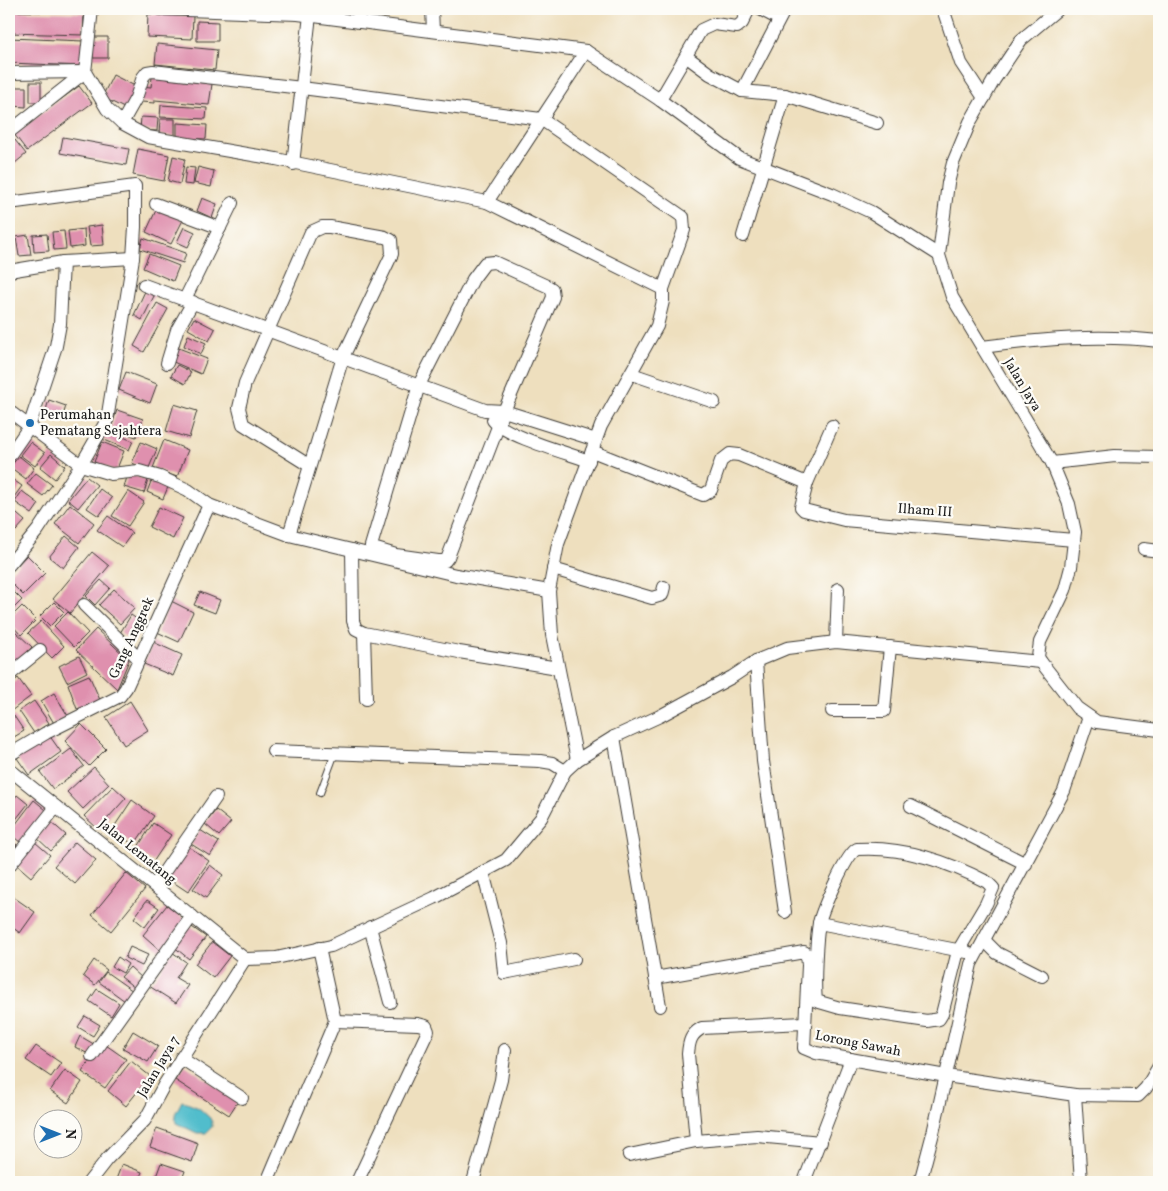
<svg xmlns="http://www.w3.org/2000/svg" width="1168" height="1191" font-family="Vollkorn,serif">
<style>
.water{fill:#51bdcc;stroke:#366c74}
.building{fill:#df90ae}
.lines{fill:none;stroke-linecap:round;stroke-linejoin:round}
.lane-casing{stroke:#3c3934;stroke-width:8}
.street-casing{stroke:#3c3934;stroke-width:14}
.lane{stroke:#fff;stroke-width:6}
.street{stroke:#fff;stroke-width:12}
.poi-dot{fill:#1f6fb2;stroke:#fdfcf7;stroke-width:2}
.labels{text-anchor:middle;dominant-baseline:central;stroke-width:4.5;stroke-linejoin:round;paint-order:stroke}
.street-label{font-size:14px;fill:#1c1c1c;stroke:#fdfcf7}
.poi-label{font-size:14px;fill:#1c1c1c;stroke:#fdfcf7;text-anchor:start}
</style>
<rect width="100%" height="100%" fill="#fdfcf7"/>
<filter id="ink" filterUnits="userSpaceOnUse"><feTurbulence type="fractalNoise" baseFrequency=".02" numOctaves="2"/><feDisplacementMap in="SourceGraphic" scale="10" xChannelSelector="R" yChannelSelector="G"/><feConvolveMatrix kernelMatrix="1 2 1 2 8 2 1 2 1" color-interpolation-filters="sRGB"/></filter>
<filter id="wash" filterUnits="userSpaceOnUse"><feTurbulence type="fractalNoise" baseFrequency=".0096" numOctaves="4" result="noise"/><feDisplacementMap in="SourceGraphic" scale="20" xChannelSelector="R" yChannelSelector="G"/><feGaussianBlur stdDeviation="1.12" result="paint"/><feColorMatrix in="noise" values="0 0 0 0 0 0 0 0 0 0 0 0 0 0 0 0 0 1.4 0 .05"/><feComposite in="paint" operator="in"/></filter>
<g filter="url(#wash)">
<rect width="100%" height="100%" fill="#eedfbe"/>
<polygon class="water" points="182,1101 199,1108 212,1120 212,1127 206,1133 197,1133 176,1123 175,1114"/>
<g id="blocks">
<g class="building">
<polygon points="9,11 84,13 83,35 9,33"/>
<polygon points="148,14 193,16 192,39 147,37"/>
<polygon points="197,21 218,22 218,41 197,41"/>
<polygon points="94,37 108,37 108,58 93,58"/>
<polygon points="9,38 84,41 83,66 9,63"/>
<polygon points="157,44 217,50 215,70 155,64"/>
<polygon points="113,75 137,87 126,109 102,97"/>
<polygon points="152,77 212,84 209,105 155,100 155,103 141,102 141,86 151,87"/>
<rect x="30" y="82" width="11" height="20"/>
<polygon points="79,86 92,103 27,151 14,134"/>
<polygon points="12,87 26,87 26,107 12,106"/>
<polygon points="161,105 207,108 206,119 160,117"/>
<polygon points="141,117 158,118 157,131 140,130"/>
<polygon points="160,119 175,119 175,136 159,135"/>
<polygon points="177,123 207,125 206,139 177,138"/>
<polygon points="63,137 129,149 126,165 60,153"/>
<polygon points="15,140 26,154 9,168 9,145"/>
<polygon points="138,149 169,155 164,181 133,175"/>
<polygon points="173,156 185,159 180,184 168,181"/>
<polygon points="186,167 195,168 193,185 184,184"/>
<polygon points="198,167 214,171 211,187 194,183"/>
<polygon points="202,198 217,204 212,218 197,211"/>
<polygon points="157,208 183,220 171,244 146,232"/>
<polygon points="102,225 104,245 90,246 87,227"/>
<polygon points="184,227 195,232 188,247 177,242"/>
<polygon points="84,229 85,246 70,248 68,231"/>
<polygon points="64,231 66,249 54,250 52,232"/>
<polygon points="47,234 49,251 34,252 33,235"/>
<polygon points="28,235 31,255 19,256 16,237"/>
<polygon points="9,238 11,238 15,256 9,258"/>
<polygon points="143,238 186,253 183,263 140,249"/>
<polygon points="149,254 179,266 173,281 143,268"/>
<polygon points="146,289 155,294 142,320 134,315"/>
<polygon points="157,303 168,309 144,352 134,346"/>
<polygon points="194,318 215,329 209,341 188,329"/>
<polygon points="188,335 206,343 201,354 184,346"/>
<polygon points="176,347 207,359 201,374 171,361"/>
<polygon points="177,365 191,372 185,384 171,376"/>
<polygon points="126,372 157,384 150,403 119,390"/>
<polygon points="49,400 66,406 61,422 44,416"/>
<polygon points="174,404 197,411 189,438 166,431"/>
<polygon points="117,410 143,419 136,437 111,428"/>
<polygon points="106,430 133,441 129,450 102,439"/>
<polygon points="164,440 188,450 177,477 153,468"/>
<polygon points="30,442 45,453 35,466 20,455"/>
<polygon points="102,442 124,451 116,471 94,462"/>
<polygon points="141,442 157,449 148,470 132,463"/>
<polygon points="51,454 65,466 55,479 40,467"/>
<polygon points="19,456 34,468 26,479 10,467"/>
<polygon points="36,473 52,485 43,496 27,484"/>
<polygon points="128,474 148,480 144,493 124,487"/>
<polygon points="9,477 22,486 14,497 9,492"/>
<polygon points="87,477 97,485 78,508 68,500"/>
<polygon points="152,479 168,487 163,499 147,492"/>
<polygon points="100,489 112,498 99,516 87,508"/>
<polygon points="22,491 39,504 32,514 15,502"/>
<polygon points="128,491 144,502 128,526 112,516"/>
<polygon points="70,504 94,523 79,543 55,524"/>
<polygon points="159,507 183,518 173,539 149,527"/>
<polygon points="10,508 25,521 16,531 9,526"/>
<polygon points="108,516 132,533 122,547 97,530"/>
<polygon points="66,536 79,547 63,568 49,557"/>
<polygon points="92,552 109,566 70,613 53,599"/>
<polygon points="27,555 45,573 23,595 9,581 9,574"/>
<polygon points="101,580 110,588 95,605 86,596"/>
<polygon points="9,587 22,600 9,613"/>
<polygon points="114,589 135,608 120,624 99,605"/>
<polygon points="200,592 220,600 215,613 194,605"/>
<polygon points="171,601 193,612 179,642 157,632"/>
<polygon points="54,602 64,612 50,626 40,616"/>
<polygon points="22,606 36,620 21,635 9,622 9,619"/>
<polygon points="68,612 88,633 74,647 54,626"/>
<polygon points="131,615 144,624 133,642 120,633"/>
<polygon points="41,621 64,646 52,658 28,633"/>
<polygon points="96,629 129,660 117,689 76,650"/>
<polygon points="15,631 32,647 9,671 9,637"/>
<polygon points="153,642 182,655 173,676 144,664"/>
<polygon points="79,656 87,672 67,682 59,666"/>
<polygon points="89,675 100,700 77,709 68,684"/>
<polygon points="18,678 31,696 11,711 9,708 9,685"/>
<polygon points="54,693 68,716 55,725 41,701"/>
<polygon points="34,701 49,723 34,733 19,711"/>
<polygon points="130,701 148,730 124,745 106,717"/>
<polygon points="14,716 24,731 14,737 9,729 9,719"/>
<polygon points="81,724 106,749 89,766 65,741"/>
<polygon points="49,735 61,752 29,775 17,758"/>
<polygon points="71,749 84,766 53,789 40,772"/>
<polygon points="94,767 109,784 83,809 67,792"/>
<polygon points="113,786 126,798 98,829 84,816"/>
<polygon points="17,795 28,804 9,828 9,806"/>
<polygon points="34,800 46,810 21,843 9,833"/>
<polygon points="132,800 154,816 134,845 112,830"/>
<polygon points="216,810 231,822 219,836 205,824"/>
<polygon points="50,821 66,835 51,851 36,837"/>
<polygon points="153,823 171,835 153,862 136,850"/>
<polygon points="200,830 219,842 210,856 191,844"/>
<polygon points="9,838 17,845 9,855"/>
<polygon points="35,842 50,855 31,877 16,864"/>
<polygon points="75,842 96,860 75,884 54,866"/>
<polygon points="188,846 209,861 188,892 167,878"/>
<polygon points="210,865 223,875 206,898 193,889"/>
<polygon points="126,873 145,889 111,931 92,915"/>
<polygon points="9,894 35,912 20,933 9,925"/>
<polygon points="147,900 159,908 145,927 134,918"/>
<polygon points="167,905 186,920 161,951 143,935"/>
<polygon points="189,925 206,937 189,959 173,946"/>
<polygon points="212,942 230,956 213,978 195,964"/>
<polygon points="130,947 148,955 142,966 125,958"/>
<polygon points="172,952 186,962 176,978 188,985 176,1003 149,986"/>
<polygon points="118,957 128,964 123,973 112,967"/>
<polygon points="94,960 107,970 95,985 83,976"/>
<polygon points="130,967 143,979 135,988 121,977"/>
<polygon points="106,972 133,991 125,1001 99,982"/>
<polygon points="97,989 119,1003 111,1016 89,1001"/>
<polygon points="85,1016 100,1025 93,1036 78,1027"/>
<polygon points="133,1031 158,1046 148,1062 123,1048"/>
<polygon points="80,1036 97,1046 92,1056 75,1047"/>
<polygon points="103,1043 126,1059 105,1088 82,1072"/>
<polygon points="36,1046 61,1063 51,1077 26,1060"/>
<polygon points="131,1061 150,1076 126,1106 108,1091"/>
<polygon points="185,1065 238,1101 229,1115 175,1080"/>
<polygon points="65,1070 82,1082 68,1103 50,1091"/>
<polygon points="157,1128 198,1143 192,1162 150,1147"/>
<polygon points="161,1163 185,1171 181,1182 154,1182"/>
<polygon points="122,1164 142,1172 138,1182 115,1182"/>
</g>
</g>
</g>
<g filter="url(#ink)">
<use href="#blocks" fill-opacity="0" stroke="#3c3934" stroke-width="1"/>
<g class="lines">
<defs>
<polyline id="lane" points="320,793 335,753"/>
<g id="street">
<polyline points="92,9 85,72 107,109 122,123 148,137 276,159 487,202 586,51 660,100 739,158 832,194 871,212 939,255"/>
<polyline points="160,9 298,14 586,51"/>
<polyline points="358,9 359,22"/>
<polyline points="432,9 433,31"/>
<polyline points="760,9 779,19"/>
<polyline points="943,9 961,63 984,98"/>
<polyline points="1058,9 1021,40 994,80 970,122 953,163 948,183 939,255 952,297 1052,463 1069,504 1075,532 1071,567 1065,590 1040,642 1038,657 1041,662 1077,708 1097,722 1159,730"/>
<polyline points="687,57 710,74 742,91 785,95"/>
<polyline points="9,73 85,72"/>
<polyline points="742,91 785,9"/>
<polyline points="660,100 701,30 714,24 737,27 742,23 749,9"/>
<polyline points="122,123 136,98 143,77 147,72 153,71 302,88 541,119 683,217 684,230 663,289"/>
<polyline points="9,132 85,72"/>
<polyline points="293,164 310,15"/>
<polyline points="487,202 663,289 663,301 657,326 601,426 558,544 549,591 552,635 577,760"/>
<polyline points="9,203 135,186 135,227 133,258 107,420 81,465 111,474 139,471 160,477 188,490 209,505 289,535 456,575 549,591"/>
<polyline points="156,204 220,228"/>
<polyline points="743,236 785,95 877,123"/>
<polygon points="494,262 549,287 552,289 553,297 504,411 448,557 445,561 438,561 396,555 373,548 371,546 419,385 473,279 485,263"/>
<polyline points="9,271 63,262"/>
<polyline points="144,285 485,410 504,411 596,440"/>
<polyline points="185,299 232,203"/>
<path d="M982,347C1042,339 1099,334 1159,341"/>
<polyline points="167,363 177,330 193,302"/>
<polyline points="632,374 714,402"/>
<polyline points="9,411 81,465 38,530 9,565"/>
<path d="M493,420C505,436 567,453 589,461"/>
<polyline points="832,426 807,483 801,507 804,510 844,520 1074,540"/>
<polyline points="592,451 703,495 711,490 721,461 730,454 739,455 807,483"/>
<polyline points="9,456 29,427 56,346 60,324 63,262 133,258"/>
<polyline points="1052,463 1115,456 1159,457"/>
<polyline points="289,535 343,357 392,254 391,240 385,237 330,227 322,227 311,232 245,383 239,408 243,424 310,466"/>
<polyline points="1144,549 1159,551"/>
<polyline points="352,550 353,621 356,629 364,633 459,652 558,668"/>
<polyline points="553,569 652,598 662,595 664,587"/>
<polyline points="84,605 139,659"/>
<polyline points="364,633 366,699"/>
<polyline points="836,642 838,589"/>
<polyline points="756,661 763,761 785,912"/>
<polyline points="9,675 40,650"/>
<polyline points="832,711 884,711 890,647"/>
<polyline points="614,737 660,1006"/>
<polyline points="273,751 540,761 552,763 565,771"/>
<polyline points="9,755 46,733 120,696 126,688 209,505"/>
<polyline points="9,769 245,959"/>
<polyline points="911,806 1026,864"/>
<path d="M857,849C903,846 947,861 987,882L993,888L986,904L958,951L942,1014L939,1019L927,1021L840,1008L816,1001C814,983 816,941 819,923C822,910 846,854 857,849Z"/>
<polyline points="9,866 56,807"/>
<polyline points="483,872 501,943 504,973 574,959"/>
<polyline points="155,885 216,797"/>
<polyline points="819,923 967,952"/>
<polyline points="370,927 390,1002"/>
<polyline points="984,940 997,953 1042,976"/>
<polyline points="245,959 276,958 331,946 434,898 506,860 541,818 565,771 577,760 614,737 660,716 732,677 756,661 787,648 836,642 1041,662"/>
<polyline points="655,978 804,952 807,954 808,965 804,1048 816,1053 946,1076 1075,1095 1138,1096 1146,1088 1159,1066"/>
<polyline points="335,1021 418,1024 426,1026 428,1031 357,1182"/>
<polyline points="92,1056 192,916"/>
<polyline points="181,1058 242,1098"/>
<polyline points="1075,1095 1081,1182"/>
<path d="M696,1141L688,1054C689,1041 691,1034 702,1028L804,1023"/>
<polyline points="629,1155 696,1141 757,1136 821,1142"/>
<polyline points="89,1182 107,1159 145,1120 164,1085 245,959"/>
<polyline points="267,1182 335,1021 319,948"/>
<polyline points="473,1182 501,1080 505,1050"/>
<polyline points="804,1182 851,1059"/>
<polyline points="920,1182 933,1133 971,964 1064,791 1089,717"/>
</g>
</defs>
<use href="#lane" class="lane-casing"/>
<use href="#street" class="street-casing"/>
<use href="#lane" class="lane"/>
<use href="#street" class="street"/>
</g>
</g>
<circle class="poi-dot" cx="30" cy="423" r="5"/>
<g class="labels">
<g class="street-label">
<text transform="translate(1022 385) rotate(59)">Jalan Jaya</text>
<text transform="translate(925 511) rotate(4)">Ilham III</text>
<text transform="translate(132 638) rotate(-65)">Gang Anggrek</text>
<text transform="translate(137 852) rotate(39)">Jalan Lematang</text>
<text transform="translate(858 1044) rotate(11)">Lorong Sawah</text>
<text transform="translate(159 1067) rotate(-59)">Jalan Jaya 7</text>
</g>
<g class="poi-label">
<text x="40" y="415">Perumahan<tspan x="40" dy="16">Pematang Sejahtera</tspan></text>
</g>
</g>
<rect width="1168" height="1191" fill="none" stroke="#fdfcf7" stroke-width="30"/>
<g transform="translate(58 1134) rotate(90)"><circle r="24" fill="#fdfcf7" stroke="#a3a29f"/>
<path d="M0-4L9 19L0 12L-9 19Z" fill="#1f6fb2"/>
<text y="-8" font-size="14" font-weight="bold" text-anchor="middle" fill="#1c1c1c">N</text>
</g>
</svg>
